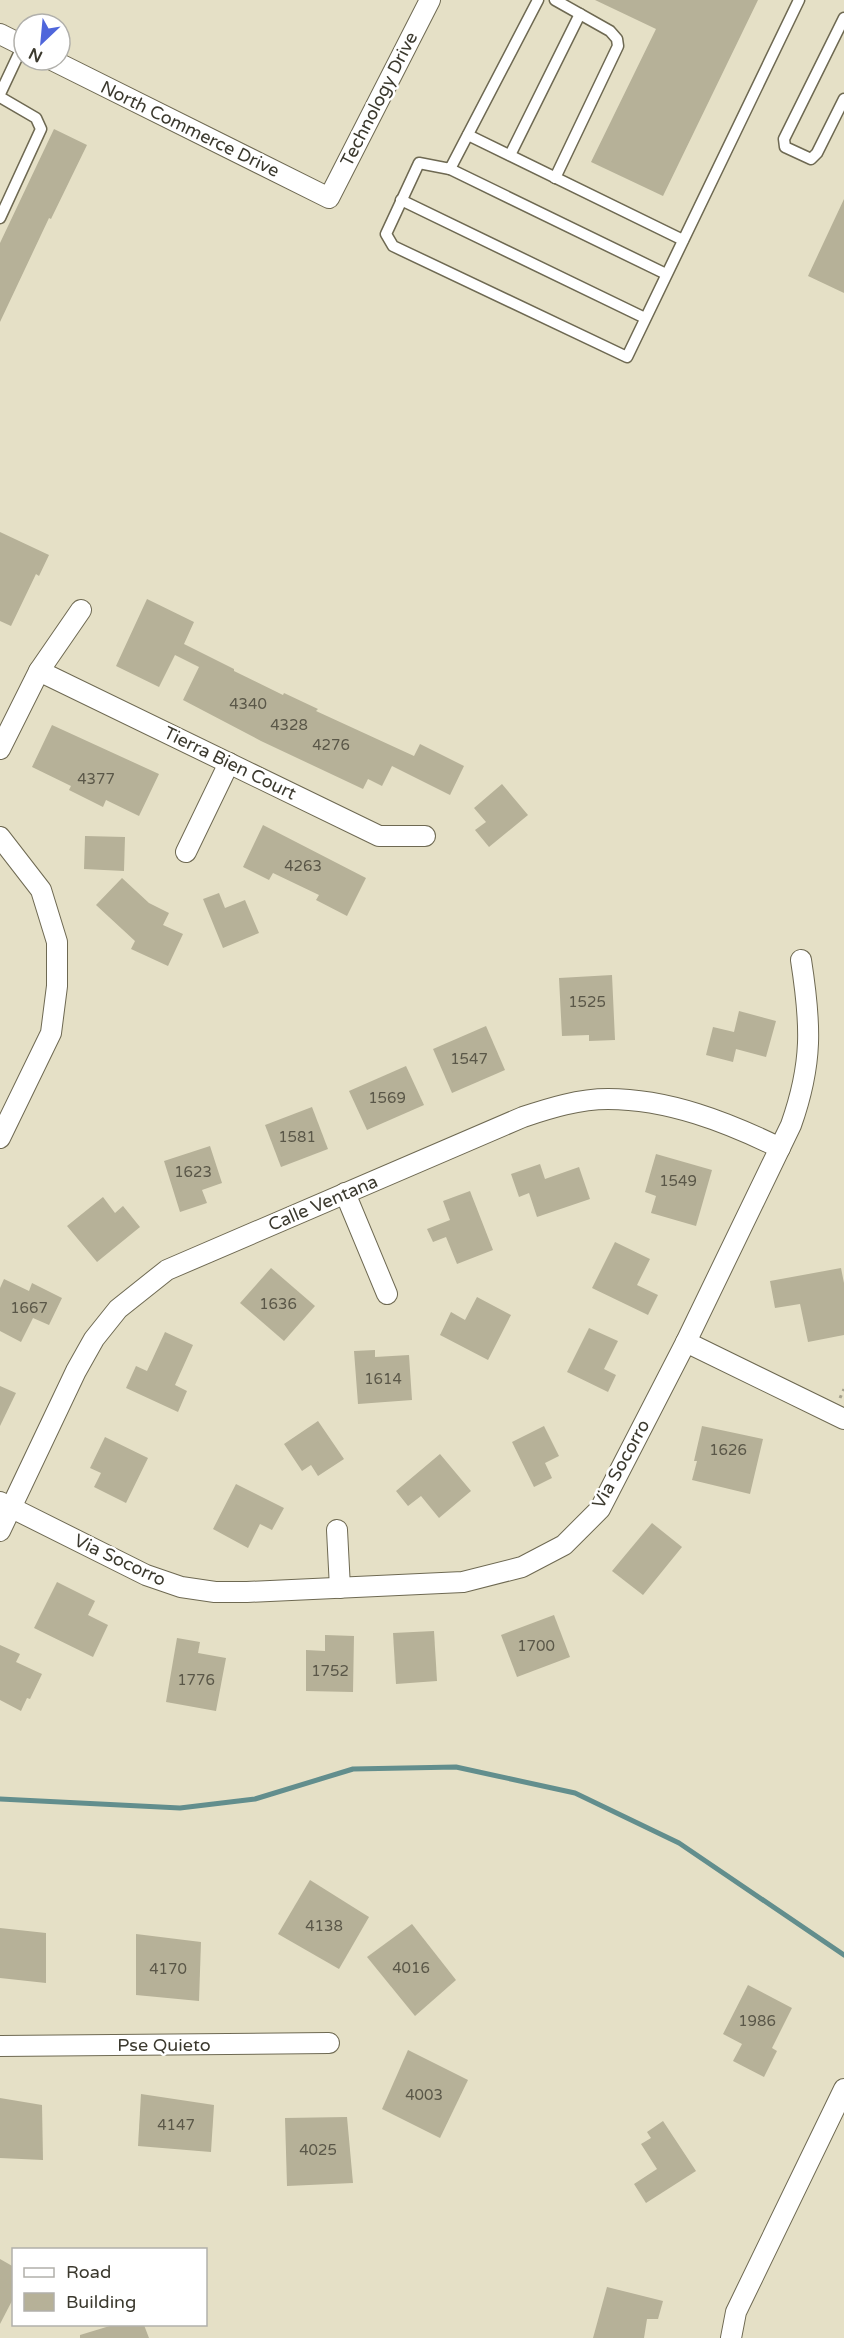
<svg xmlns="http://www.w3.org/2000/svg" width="844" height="2338" font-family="'Varela Round',sans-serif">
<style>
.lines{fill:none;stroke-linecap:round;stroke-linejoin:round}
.stream{stroke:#628e8d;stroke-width:5}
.building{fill:#b6b198}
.lane-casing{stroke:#6e6952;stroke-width:13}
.street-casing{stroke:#6e6952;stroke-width:22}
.path{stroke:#a5a18d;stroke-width:3;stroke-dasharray:3 4.5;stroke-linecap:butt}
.lane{stroke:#fff;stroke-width:10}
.street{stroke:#fff;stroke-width:20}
.labels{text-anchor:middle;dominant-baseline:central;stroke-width:5;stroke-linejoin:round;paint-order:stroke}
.number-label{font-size:15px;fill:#5a5748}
.street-label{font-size:18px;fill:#3b392e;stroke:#fff}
</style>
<rect width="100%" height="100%" fill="#e5e0c6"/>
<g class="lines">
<polyline class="stream" points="0,1799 180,1808 255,1799 353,1769 456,1767 575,1793 679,1843 844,1955"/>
</g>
<g class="building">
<polygon points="595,0 758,0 663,196 591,162 656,29"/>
<polygon points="54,129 87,145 51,219 49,218 0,322 0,243"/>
<polygon points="844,199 844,293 808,276"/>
<polygon points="0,532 49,555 39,576 36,574 11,626 0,621"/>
<polygon points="147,599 194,622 184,644 234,669 234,671 283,695 284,693 318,709 316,711 414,756 420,744 464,766 450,795 392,766 382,786 368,779 363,789 261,741 183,700 199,667 175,655 159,687 116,666"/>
<polygon points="52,725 159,774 139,816 106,800 103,807 69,790 71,786 32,767"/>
<polygon points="502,784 528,815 489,847 475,830 486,822 474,808"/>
<polygon points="263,825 366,878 347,916 316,900 319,895 273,873 269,880 243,867"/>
<polygon points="85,836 125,837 124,871 84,869"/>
<polygon points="122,878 149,903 169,913 163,925 183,934 168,966 131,949 135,941 96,905"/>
<polygon points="219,893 225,908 245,900 259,933 223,948 203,899"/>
<polygon points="612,975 615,1040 589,1041 589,1035 562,1036 559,978"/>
<polygon points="739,1011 776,1021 766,1057 736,1049 733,1062 706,1055 713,1027 734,1032"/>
<polygon points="486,1026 505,1070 452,1093 433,1049"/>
<polygon points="406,1066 424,1105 367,1130 349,1091"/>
<polygon points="312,1107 328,1149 281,1167 265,1125"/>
<polygon points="210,1146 222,1183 202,1190 207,1203 180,1212 164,1161"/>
<polygon points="656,1154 712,1170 696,1226 651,1213 656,1196 645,1192"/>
<polygon points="540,1164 545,1179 579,1167 590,1199 537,1217 529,1193 519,1197 511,1174"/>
<polygon points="470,1191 493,1250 457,1264 446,1237 433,1242 427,1229 450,1220 443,1201"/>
<polygon points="103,1197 115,1213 123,1206 140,1227 97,1262 67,1226"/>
<polygon points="615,1242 650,1259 637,1285 658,1295 648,1315 592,1288"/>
<polygon points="271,1268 315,1306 284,1341 240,1303"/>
<polygon points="841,1268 844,1283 844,1335 808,1342 800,1304 775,1308 770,1281"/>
<polygon points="4,1279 29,1291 32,1283 62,1298 49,1325 33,1318 21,1342 0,1331 0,1288"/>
<polygon points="477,1297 511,1315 488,1360 440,1335 451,1312 465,1320"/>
<polygon points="589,1328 618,1341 604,1369 616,1375 608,1392 567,1372"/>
<polygon points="165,1332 193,1345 175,1385 187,1391 178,1412 126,1388 136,1366 147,1371"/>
<polygon points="375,1350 375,1357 409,1355 412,1400 358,1404 354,1351"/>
<polygon points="0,1386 16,1393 0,1426"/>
<polygon points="318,1421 344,1459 318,1476 311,1465 302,1471 284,1444"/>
<polygon points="544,1426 559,1456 545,1463 552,1478 534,1487 512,1442"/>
<polygon points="702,1426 763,1439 750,1494 692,1480 697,1461 694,1461"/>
<polygon points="105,1437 148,1458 126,1503 94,1487 101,1473 90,1468"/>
<polygon points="440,1454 471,1491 439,1518 421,1496 408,1506 396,1491"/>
<polygon points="236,1484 284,1508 272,1530 260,1524 248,1548 213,1529"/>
<polygon points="652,1523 682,1547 643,1595 612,1571"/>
<polygon points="57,1582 95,1601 88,1615 108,1625 93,1657 34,1628"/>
<polygon points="554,1615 570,1657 517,1677 501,1635"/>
<polygon points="434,1631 437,1681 396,1684 393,1633"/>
<polygon points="325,1635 354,1636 353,1692 306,1691 306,1650 325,1651"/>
<polygon points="177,1638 200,1642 198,1653 226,1658 216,1711 166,1702"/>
<polygon points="0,1645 20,1654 16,1662 42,1674 30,1699 27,1698 21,1711 0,1700"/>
<polygon points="310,1880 369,1917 339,1969 278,1934"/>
<polygon points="412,1924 456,1980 415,2016 367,1957"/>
<polygon points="0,1928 46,1933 46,1983 0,1978"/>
<polygon points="136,1934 201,1942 199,2001 136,1995"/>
<polygon points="748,1985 792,2008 772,2048 777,2051 764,2077 733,2061 742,2044 723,2034"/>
<polygon points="408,2050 468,2080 440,2138 382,2109"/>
<polygon points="141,2094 214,2105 211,2152 138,2146"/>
<polygon points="0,2098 42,2105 43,2160 0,2158"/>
<polygon points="347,2117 353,2183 287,2186 285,2118"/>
<polygon points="663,2121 696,2171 646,2203 634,2184 657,2169 641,2144 651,2138 647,2132"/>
<polygon points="0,2259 14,2267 14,2297 0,2324"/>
<polygon points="607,2287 663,2301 658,2319 647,2319 644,2338 593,2338"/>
<polygon points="113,2325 144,2325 149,2338 80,2338 80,2335"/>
</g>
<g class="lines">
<defs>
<g id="lane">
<polyline points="538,0 450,169 419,163 386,234 393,246 627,357 799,0"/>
<polyline points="844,18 784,139 785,147 811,159 817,153 844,99"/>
<polyline points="0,94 23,45"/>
<polyline points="0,97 36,118 41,129 0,218"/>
<polyline points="468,135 683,240"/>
<polyline points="510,155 580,14"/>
<polyline points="450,169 666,274"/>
<polyline points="555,178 618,46 617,39 610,31 555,0"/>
<polyline points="401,200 645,318"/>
</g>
<g id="street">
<polyline points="0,34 24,46"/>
<polyline points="52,60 329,198 430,0"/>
<polyline points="39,671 379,836 425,836"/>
<polyline points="0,749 39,671 81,610"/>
<polyline points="0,837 41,890 57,942 57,986 51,1033 0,1138"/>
<polyline points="186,852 229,763"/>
<polyline points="345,1193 387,1294"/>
<polyline points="686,1342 844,1419"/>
<path d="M0,1502L146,1575L181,1587L215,1592H247L463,1582L522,1567L564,1545L600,1509L686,1342L791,1125C813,1063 811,1024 801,960"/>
<polyline points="337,1530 340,1588"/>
<path d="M0,1531L76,1371L94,1339L118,1309L167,1270L523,1117C550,1108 579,1099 608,1099C668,1099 727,1122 780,1148"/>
<polyline points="0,2046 329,2043"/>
<polyline points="731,2338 736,2312 844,2089"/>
</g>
</defs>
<use href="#lane" class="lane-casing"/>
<use href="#street" class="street-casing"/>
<polyline class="path" points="840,1398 844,1389"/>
<use href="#lane" class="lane"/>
<use href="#street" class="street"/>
</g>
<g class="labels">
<g class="number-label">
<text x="248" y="704">4340</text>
<text x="289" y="725">4328</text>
<text x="331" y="745">4276</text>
<text x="96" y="779">4377</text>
<text x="303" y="866">4263</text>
<text x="587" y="1002">1525</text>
<text x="469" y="1059">1547</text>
<text x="387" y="1098">1569</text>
<text x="297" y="1137">1581</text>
<text x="193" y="1172">1623</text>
<text x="678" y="1181">1549</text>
<text x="278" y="1304">1636</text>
<text x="29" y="1308">1667</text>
<text x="383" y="1379">1614</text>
<text x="728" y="1450">1626</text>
<text x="536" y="1646">1700</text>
<text x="330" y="1671">1752</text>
<text x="196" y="1680">1776</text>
<text x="324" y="1926">4138</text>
<text x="411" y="1968">4016</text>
<text x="168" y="1969">4170</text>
<text x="757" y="2021">1986</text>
<text x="424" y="2095">4003</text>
<text x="176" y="2125">4147</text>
<text x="318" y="2150">4025</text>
</g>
<g class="street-label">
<text transform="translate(379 99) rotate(-63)">Technology Drive</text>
<text transform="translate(190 129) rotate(26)">North Commerce Drive</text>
<text transform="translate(230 763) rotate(26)">Tierra Bien Court</text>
<text transform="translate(323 1203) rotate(-23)">Calle Ventana</text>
<text transform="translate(621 1464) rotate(-61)">Via Socorro</text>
<text transform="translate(120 1560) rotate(25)">Via Socorro</text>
<text x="164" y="2045">Pse Quieto</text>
</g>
</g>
<rect x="12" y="2248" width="195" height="78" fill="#ffffff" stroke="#b1b0ab" stroke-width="1.5"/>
<rect x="24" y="2268" width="30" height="9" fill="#ffffff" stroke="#b1b0ab" stroke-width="1.5"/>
<text x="66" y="2278" font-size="18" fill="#3b392e">Road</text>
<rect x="24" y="2293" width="30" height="18" fill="#b6b198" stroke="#b1b0ab" stroke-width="1.5"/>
<text x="66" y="2308" font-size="18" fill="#3b392e">Building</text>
<g transform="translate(42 42) rotate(206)"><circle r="28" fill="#ffffff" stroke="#b1b0ab" stroke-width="1.5"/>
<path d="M0-4.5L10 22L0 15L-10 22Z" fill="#4f66db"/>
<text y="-9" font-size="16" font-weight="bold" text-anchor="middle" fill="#3b392e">N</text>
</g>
</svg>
